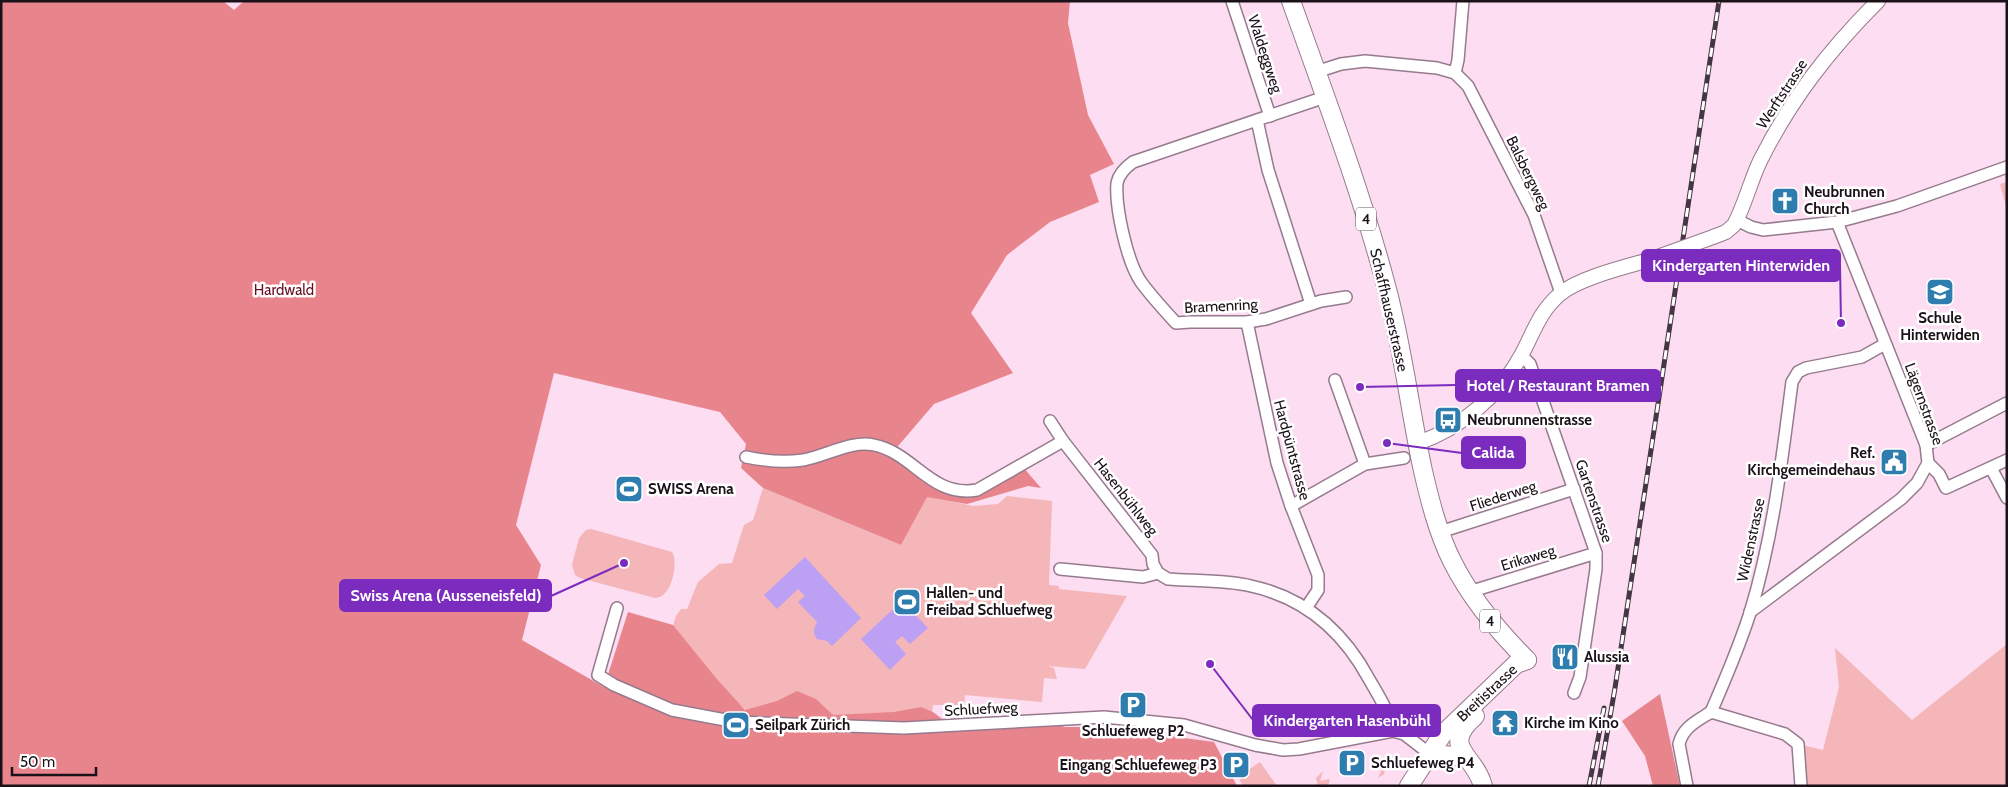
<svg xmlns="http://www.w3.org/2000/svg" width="2008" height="787" font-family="Cabin,sans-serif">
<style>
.green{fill:#f4b6b8}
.forest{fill:#e8858c}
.water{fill:#bca0f4}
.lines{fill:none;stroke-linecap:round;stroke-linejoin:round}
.minor-casing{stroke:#967a8e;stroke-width:14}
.tertiary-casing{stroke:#967a8e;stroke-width:16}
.primary-casing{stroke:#967a8e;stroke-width:20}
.minor{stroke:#fff;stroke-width:11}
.tertiary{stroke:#fff;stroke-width:14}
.primary{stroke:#fff;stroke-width:18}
.rail-casing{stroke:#453741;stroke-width:5}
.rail{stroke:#fff;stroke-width:3;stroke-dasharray:9;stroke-linecap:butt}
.tertiary-bridge-casing{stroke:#967a8e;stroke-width:16;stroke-linecap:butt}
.tertiary-bridge{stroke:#fff;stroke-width:14}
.labels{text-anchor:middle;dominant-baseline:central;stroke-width:5;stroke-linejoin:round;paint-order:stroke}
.shield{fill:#fff;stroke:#5f585d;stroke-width:1}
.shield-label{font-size:14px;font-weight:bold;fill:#1b1118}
.street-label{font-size:15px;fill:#1b1118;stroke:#fff}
.poi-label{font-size:15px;font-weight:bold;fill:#1b1118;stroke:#fff;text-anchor:start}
.park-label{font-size:15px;fill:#670e20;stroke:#fff}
.leader{fill:none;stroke:#7b2cbf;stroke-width:2}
.callout-dot{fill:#7b2cbf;stroke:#fff;stroke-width:2}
.callout{fill:#7b2cbf;stroke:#7b2cbf;stroke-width:2}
.callout-label{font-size:16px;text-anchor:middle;font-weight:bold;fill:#fff}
</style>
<rect width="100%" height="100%" fill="#fcddf2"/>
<g class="green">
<polygon points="2007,182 2007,210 2000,184"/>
<polygon points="763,488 901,545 927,496 973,506 998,504 1007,496 1052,501 1049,585 1059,586 1059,589 1127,596 1085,669 1048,666 1054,668 1057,679 1044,678 1042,702 965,695 964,705 933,705 931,719 753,716 668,644 676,616 681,609 687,609 698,582 719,564 732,563 744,525 753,520"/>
<path d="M591,529L672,552C679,563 671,599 655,598L580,578L575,575L572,565L579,538L586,530Z"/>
<polygon points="2007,644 2007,786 1805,786 1798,744 1823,750 1839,687 1835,648 1912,720"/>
<polygon points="1375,761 1381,761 1386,767 1384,774 1378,778 1382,769 1372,770"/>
<polygon points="1260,762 1277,786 1243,786 1238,777"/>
<polygon points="1323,771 1320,781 1330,779 1328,786 1318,786 1316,778"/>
</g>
<g class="forest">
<polygon points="1,1 223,1 234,10 244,1 1070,1 1068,23 1088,115 1114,164 1090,175 1099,202 1050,222 1007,255 971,313 1013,373 934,404 893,452 932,481 976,493 1023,467 1041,488 1028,486 967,504 927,497 901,545 763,488 741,468 746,444 720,412 554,373 516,525 541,565 522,640 604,687 628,612 673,625 716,678 745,710 777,701 797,691 816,699 833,715 894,712 921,707 933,712 954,728 1060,724 1064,727 1103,727 1214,742 1237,786 1,786"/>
<polygon points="1660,694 1680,786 1653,786 1645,756 1622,721"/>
</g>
<g class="water">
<path d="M805,557L861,618L832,646L827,641L817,639C812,632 814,629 817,622L798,602L805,596L798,589L777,609L764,595Z"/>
<polygon points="902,601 928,628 910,644 902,636 895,642 906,654 890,670 861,639"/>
</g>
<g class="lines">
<defs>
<g id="minor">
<polyline points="1232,1 1270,116"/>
<polyline points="1316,72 1341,64 1365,61 1437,68 1455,73 1468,86 1534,215 1561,293"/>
<polyline points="1455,73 1458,60 1463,1"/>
<path d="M1325,97L1133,162C1126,167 1119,173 1117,183C1115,207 1127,262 1141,282C1152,297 1164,310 1176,323L1190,322H1247L1266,319L1321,301L1346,297"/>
<polyline points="1257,120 1268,170 1311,304"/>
<polyline points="1737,220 1751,227 1763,230 1837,222 1897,206 2007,167"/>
<polyline points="1247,322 1277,463 1291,506 1318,575 1318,590 1306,608"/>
<polyline points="1521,355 1530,364 1596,553 1596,569 1580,677 1574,693"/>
<polyline points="1335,380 1365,464"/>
<polyline points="1050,421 1063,441 1152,555 1153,564 1158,573"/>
<polyline points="1926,445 2007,403"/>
<path d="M746,457C765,461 783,463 803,460C826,456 851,440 874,445C914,453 931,498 977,490L1063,441"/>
<polyline points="1928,463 1939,474 1946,488 2007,460"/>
<polyline points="1991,468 2007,498"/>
<polyline points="1291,506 1365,464 1404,458"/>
<polyline points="1440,532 1574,489"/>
<path d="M1060,569L1143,577L1158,573L1168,579C1193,581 1228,580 1251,586C1306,598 1343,631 1369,679C1378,695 1390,713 1393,731"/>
<polyline points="1469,592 1596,553"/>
<polyline points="617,608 598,675 614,685 672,710 736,722 904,728 1104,717 1184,725 1255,745 1283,750 1299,749 1393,731 1404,734 1430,754"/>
<polyline points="1750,612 1901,499 1917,483 1928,463 1926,445 1837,222"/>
<path d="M1711,712C1725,680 1739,647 1750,613C1773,538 1782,459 1792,382L1798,372L1806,368L1862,357L1885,344"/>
<polyline points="1711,712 1785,734 1798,744 1801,786"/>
<path d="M1687,786L1679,744C1683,727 1697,721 1711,712"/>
</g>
<g id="tertiary">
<path d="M1713,237L1726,232L1734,225C1745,205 1750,182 1760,161C1791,99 1829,50 1878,1"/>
<path d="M1418,443C1461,428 1500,395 1522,354C1534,331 1540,311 1560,294C1579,278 1625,267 1649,260"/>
</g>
<g id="primary">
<path d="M1291,1C1325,96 1361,191 1387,289C1403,349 1410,411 1423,471C1430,501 1438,533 1452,561C1471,599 1497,630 1527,660"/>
<path d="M1475,716C1439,748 1475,754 1483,786"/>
<polyline points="1430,754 1466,757"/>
<polyline points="1409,786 1442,735 1516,664 1527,660"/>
</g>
</defs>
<use href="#minor" class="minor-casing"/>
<use href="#tertiary" class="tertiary-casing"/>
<use href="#primary" class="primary-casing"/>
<use href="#minor" class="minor"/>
<use href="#tertiary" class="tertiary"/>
<use href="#primary" class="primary"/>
<defs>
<g id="rail">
<polyline points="1589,786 1604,708"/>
<polyline points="1598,786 1615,688 1719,1"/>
</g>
</defs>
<use href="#rail" class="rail-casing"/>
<use href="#rail" class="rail"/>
<defs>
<polyline id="tertiary-bridge" points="1649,260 1713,237"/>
</defs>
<use href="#tertiary-bridge" class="tertiary-bridge-casing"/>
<use href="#tertiary-bridge" class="tertiary-bridge"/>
</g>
<defs>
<symbol id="church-square" viewBox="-11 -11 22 22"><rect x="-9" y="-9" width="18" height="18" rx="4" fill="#2f7daf" stroke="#fff"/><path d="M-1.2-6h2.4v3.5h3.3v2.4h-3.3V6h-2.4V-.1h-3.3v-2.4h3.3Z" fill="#fff"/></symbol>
<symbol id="school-square" viewBox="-11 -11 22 22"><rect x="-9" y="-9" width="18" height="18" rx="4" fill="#2f7daf" stroke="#fff"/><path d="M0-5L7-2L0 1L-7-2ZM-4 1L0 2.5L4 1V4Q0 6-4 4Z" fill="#fff"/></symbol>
<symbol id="bus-square" viewBox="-11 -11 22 22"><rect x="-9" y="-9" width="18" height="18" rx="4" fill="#2f7daf" stroke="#fff"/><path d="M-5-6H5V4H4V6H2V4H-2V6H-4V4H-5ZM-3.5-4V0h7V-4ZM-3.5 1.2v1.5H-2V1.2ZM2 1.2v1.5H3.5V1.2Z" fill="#fff"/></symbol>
<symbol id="civic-square" viewBox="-11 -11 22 22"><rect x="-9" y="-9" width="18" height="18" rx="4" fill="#2f7daf" stroke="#fff"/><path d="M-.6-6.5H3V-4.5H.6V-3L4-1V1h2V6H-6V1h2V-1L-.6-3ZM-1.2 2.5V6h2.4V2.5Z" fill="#fff"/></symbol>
<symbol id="stadium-square" viewBox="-11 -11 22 22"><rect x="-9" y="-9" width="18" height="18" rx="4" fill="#2f7daf" stroke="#fff"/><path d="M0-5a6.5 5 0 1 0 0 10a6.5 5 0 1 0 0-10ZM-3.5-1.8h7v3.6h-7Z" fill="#fff"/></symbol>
<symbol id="restaurant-square" viewBox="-11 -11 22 22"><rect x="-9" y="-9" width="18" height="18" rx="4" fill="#2f7daf" stroke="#fff"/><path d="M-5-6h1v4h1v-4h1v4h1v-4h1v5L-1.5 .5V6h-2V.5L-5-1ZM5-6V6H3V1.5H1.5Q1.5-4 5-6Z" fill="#fff"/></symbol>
<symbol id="parking-square" viewBox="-11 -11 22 22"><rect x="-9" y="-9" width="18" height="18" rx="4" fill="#2f7daf" stroke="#fff"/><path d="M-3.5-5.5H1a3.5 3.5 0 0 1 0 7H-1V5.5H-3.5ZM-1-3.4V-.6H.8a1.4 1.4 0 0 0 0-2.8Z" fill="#fff"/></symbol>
<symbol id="temple-square" viewBox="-11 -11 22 22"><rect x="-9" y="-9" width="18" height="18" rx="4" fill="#2f7daf" stroke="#fff"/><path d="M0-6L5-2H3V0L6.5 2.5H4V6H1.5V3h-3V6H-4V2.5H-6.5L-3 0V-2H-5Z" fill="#fff"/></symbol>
</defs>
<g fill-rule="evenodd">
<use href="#church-square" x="1769" y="185" width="32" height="32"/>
<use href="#school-square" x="1924" y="276" width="32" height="32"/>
<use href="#bus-square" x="1432" y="404" width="32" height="32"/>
<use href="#civic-square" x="1878" y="446" width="32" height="32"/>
<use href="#stadium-square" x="613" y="473" width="32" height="32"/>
<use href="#stadium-square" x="891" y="586" width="32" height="32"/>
<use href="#restaurant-square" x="1549" y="641" width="32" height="32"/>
<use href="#parking-square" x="1117" y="689" width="32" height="32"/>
<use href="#temple-square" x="1489" y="707" width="32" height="32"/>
<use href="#stadium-square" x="720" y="709" width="32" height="32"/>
<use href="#parking-square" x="1336" y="747" width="32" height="32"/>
<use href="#parking-square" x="1220" y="749" width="32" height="32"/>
</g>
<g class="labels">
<g class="shield">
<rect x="1356" y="207.5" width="20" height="23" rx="4"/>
<rect x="1480" y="609.5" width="20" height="23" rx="4"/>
</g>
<g class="shield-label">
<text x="1366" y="219">4</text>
<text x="1490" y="621">4</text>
</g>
<g class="street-label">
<text transform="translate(1265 54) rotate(72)">Waldeggweg</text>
<text transform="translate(1782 94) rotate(-57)">Werftstrasse</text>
<text transform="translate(1528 173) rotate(64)">Balsbergweg</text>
<text transform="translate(1221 306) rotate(-3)">Bramenring</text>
<text transform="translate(1389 310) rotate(77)">Schaffhauserstrasse</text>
<text transform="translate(1924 404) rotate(70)">Lägernstrasse</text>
<text transform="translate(1292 450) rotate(75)">Hardpüntstrasse</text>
<text transform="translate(1503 496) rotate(-18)">Fliederweg</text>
<text transform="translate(1126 497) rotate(52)">Hasenbühlweg</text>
<text transform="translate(1594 501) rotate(71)">Gartenstrasse</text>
<text transform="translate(1751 540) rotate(-78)">Widenstrasse</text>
<text transform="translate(1528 558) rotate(-17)">Erikaweg</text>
<text transform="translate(1487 693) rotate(-43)">Breitistrasse</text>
<text transform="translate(981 709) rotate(-3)">Schluefweg</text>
</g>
<g class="poi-label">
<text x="1804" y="192">Neubrunnen<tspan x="1804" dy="17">Church</tspan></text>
<text x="1940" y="318" text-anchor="middle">Schule<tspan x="1940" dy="17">Hinterwiden</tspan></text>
<text x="1467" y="420">Neubrunnenstrasse</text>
<text x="1875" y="453" text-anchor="end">Ref.<tspan x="1875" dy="17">Kirchgemeindehaus</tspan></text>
<text x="648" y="489">SWISS Arena</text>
<text x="926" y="593">Hallen- und<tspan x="926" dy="17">Freibad Schluefweg</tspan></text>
<text x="1584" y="657">Alussia</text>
<text x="1524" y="723">Kirche im Kino</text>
<text x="755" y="725">Seilpark Zürich</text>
<text x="1133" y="731" text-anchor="middle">Schluefeweg P2</text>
<text x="1371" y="763">Schluefeweg P4</text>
<text x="1217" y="765" text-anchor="end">Eingang Schluefeweg P3</text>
</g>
<g class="park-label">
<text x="284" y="290">Hardwald</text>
</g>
</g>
<path class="leader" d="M1841 323L1840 265M1360 387L1456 385M1387 443L1462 453M624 563L551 596M1210 664L1253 720"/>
<g class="callout-dot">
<circle cx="1841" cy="323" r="5"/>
<circle cx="1360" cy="387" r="5"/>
<circle cx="1387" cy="443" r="5"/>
<circle cx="624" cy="563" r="5"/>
<circle cx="1210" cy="664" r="5"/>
</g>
<g class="callout">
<rect x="1642" y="250" width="198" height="31" rx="5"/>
<rect x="1456" y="370" width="204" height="31" rx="5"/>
<rect x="1462" y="437" width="63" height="31" rx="5"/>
<rect x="340" y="580" width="211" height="31" rx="5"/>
<rect x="1253" y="705" width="187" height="31" rx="5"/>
</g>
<g class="callout-label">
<text x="1741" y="271">Kindergarten Hinterwiden</text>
<text x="1558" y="391">Hotel / Restaurant Bramen</text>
<text x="1493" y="458">Calida</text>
<text x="446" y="601">Swiss Arena (Ausseneisfeld)</text>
<text x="1347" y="726">Kindergarten Hasenbühl</text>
</g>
<rect width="2008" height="787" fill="none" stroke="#1b1118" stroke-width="5"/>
<path d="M12 767v8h84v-8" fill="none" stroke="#1b1118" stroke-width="2.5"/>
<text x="20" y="767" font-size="15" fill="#1b1118" stroke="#ffffff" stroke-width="4" paint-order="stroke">50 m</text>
</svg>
